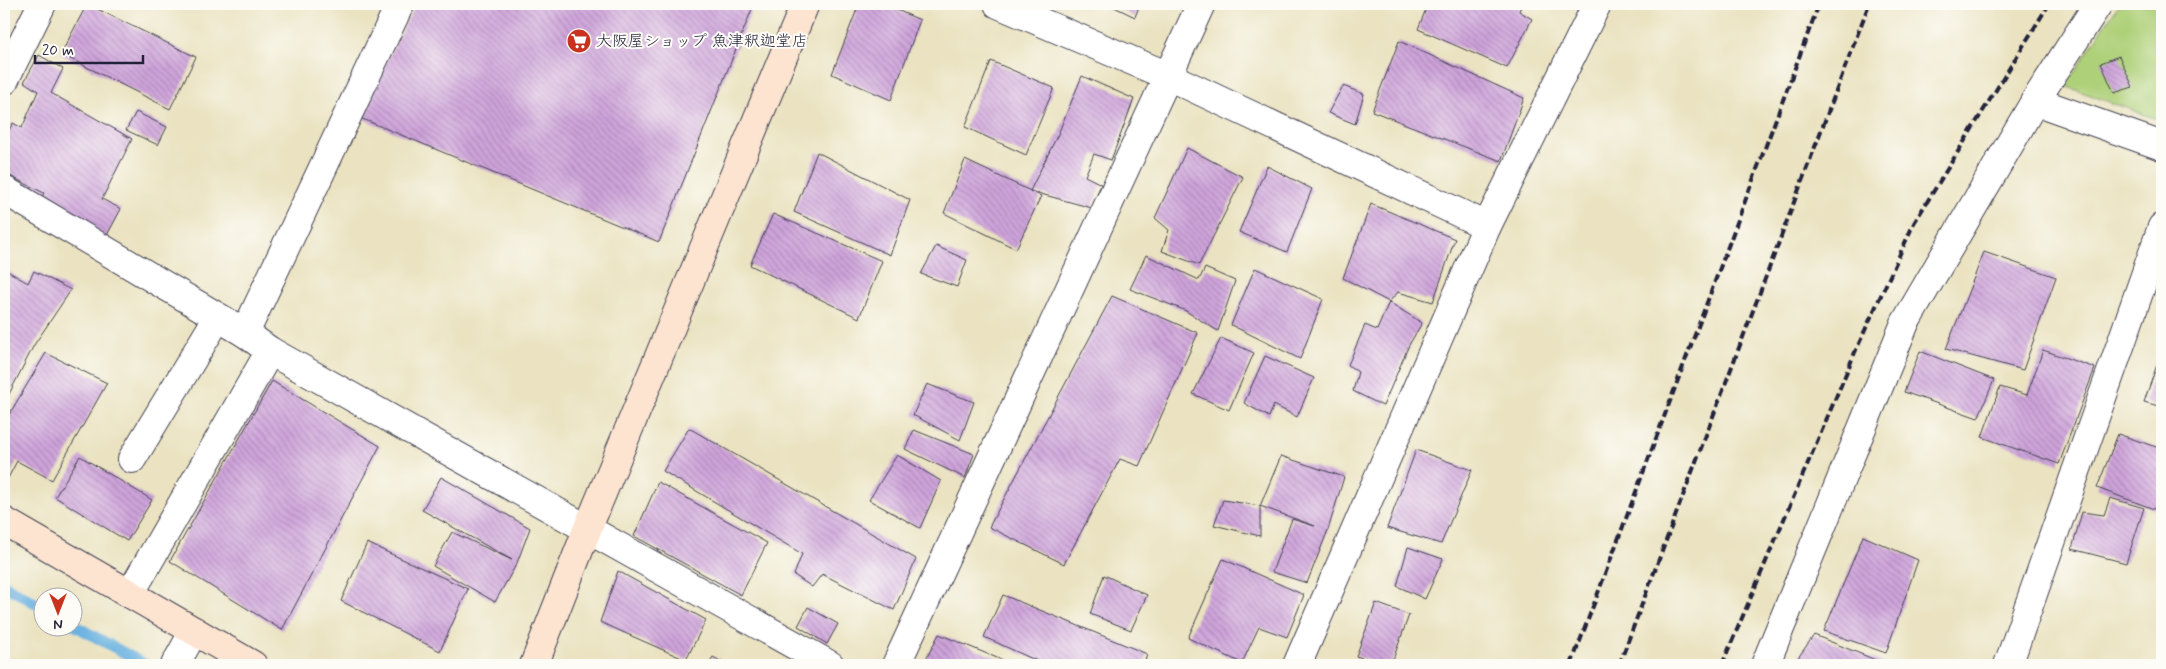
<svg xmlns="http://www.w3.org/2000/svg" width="2166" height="669" font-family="Mynerve,'Klee One',sans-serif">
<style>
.green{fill:#aed078;stroke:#68795a}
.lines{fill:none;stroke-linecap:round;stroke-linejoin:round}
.stream{stroke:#67b0df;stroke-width:11}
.building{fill:url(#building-back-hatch)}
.street-casing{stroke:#403f4f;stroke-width:30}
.secondary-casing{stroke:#403f4f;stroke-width:30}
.street{stroke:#fff;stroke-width:28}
.secondary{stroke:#fde4d1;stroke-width:28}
.rail{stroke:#22223b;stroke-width:4;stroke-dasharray:8 4;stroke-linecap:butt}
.labels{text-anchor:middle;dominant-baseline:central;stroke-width:4;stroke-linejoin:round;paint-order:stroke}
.poi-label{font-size:16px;fill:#22223b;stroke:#fdfcf7;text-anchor:start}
</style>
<defs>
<pattern id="building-back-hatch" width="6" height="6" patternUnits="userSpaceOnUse" patternTransform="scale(1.25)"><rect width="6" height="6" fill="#cfa4db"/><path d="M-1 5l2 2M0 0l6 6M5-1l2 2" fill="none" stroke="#a885b3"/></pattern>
</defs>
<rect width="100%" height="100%" fill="#fdfcf7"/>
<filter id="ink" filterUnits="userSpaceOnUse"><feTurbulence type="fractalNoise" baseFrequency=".02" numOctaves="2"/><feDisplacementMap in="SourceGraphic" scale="10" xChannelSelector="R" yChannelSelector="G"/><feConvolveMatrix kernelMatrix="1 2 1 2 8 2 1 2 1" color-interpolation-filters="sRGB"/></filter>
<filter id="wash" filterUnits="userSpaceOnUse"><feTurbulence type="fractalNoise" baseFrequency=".0096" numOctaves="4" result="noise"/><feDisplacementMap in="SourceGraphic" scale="20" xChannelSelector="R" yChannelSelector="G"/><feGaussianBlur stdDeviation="1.12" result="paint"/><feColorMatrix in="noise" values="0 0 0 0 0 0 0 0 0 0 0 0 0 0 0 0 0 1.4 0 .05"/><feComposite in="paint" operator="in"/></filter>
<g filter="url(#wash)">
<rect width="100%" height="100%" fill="#eae2c0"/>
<polygon class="green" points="2119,4 2162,4 2162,121 2065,86"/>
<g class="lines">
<g class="stream">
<polyline points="4,585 42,607"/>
<polyline points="72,624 146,665"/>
</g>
</g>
<g id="blocks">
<g class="building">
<polygon points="87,4 196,57 170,109 61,54"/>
<polygon points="416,4 754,4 659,242 358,117"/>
<polygon points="859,4 883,4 920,20 891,100 832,74"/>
<polygon points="1108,4 1140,4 1135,17"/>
<polygon points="1428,4 1522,4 1519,11 1532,19 1507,68 1418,29"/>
<polygon points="1399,41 1524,98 1501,161 1372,111"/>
<polygon points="39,55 63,69 51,93 132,139 102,199 121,209 105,239 39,202 44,193 4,173 4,139 13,123 22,128 38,91 24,82"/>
<polygon points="2119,56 2133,87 2114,93 2101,63"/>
<polygon points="991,61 1054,88 1026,155 965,127"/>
<polygon points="1082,76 1134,99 1111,160 1094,154 1085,176 1101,184 1092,208 1030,191 1058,134"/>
<polygon points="1343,86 1364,94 1355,124 1328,113"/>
<polygon points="136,112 167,127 158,145 126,130"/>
<polygon points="1187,148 1243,177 1199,265 1162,251 1169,230 1155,218"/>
<polygon points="817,152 910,200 890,255 794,212"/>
<polygon points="965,160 1041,196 1016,249 944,213"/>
<polygon points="1267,166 1312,189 1287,252 1239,232"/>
<polygon points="1371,204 1455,239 1433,302 1398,292 1389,302 1343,278"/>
<polygon points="773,214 882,261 859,318 750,265"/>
<polygon points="936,246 967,260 957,287 921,274"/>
<polygon points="1984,252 2056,277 2023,370 1946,349"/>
<polygon points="1146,255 1199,280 1205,268 1235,281 1218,331 1184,310 1130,289"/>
<polygon points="1255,268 1323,299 1300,359 1231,325"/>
<polygon points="4,269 28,283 34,271 71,290 34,345 6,400 4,399"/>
<polygon points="1112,296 1198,333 1139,466 1120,459 1064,564 989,527"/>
<polygon points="1389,302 1422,323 1409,345 1383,406 1353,391 1358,372 1348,365 1365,325 1377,330"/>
<polygon points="1221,338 1254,353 1229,410 1193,394"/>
<polygon points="2043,350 2095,368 2059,464 1982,437 2000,387 2027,395"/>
<polygon points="1920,351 1994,380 1978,418 1904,392"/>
<polygon points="46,353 107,383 52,480 17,461 7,480 4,477 4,423"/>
<polygon points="1265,356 1314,378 1297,417 1274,405 1269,417 1244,403"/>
<polygon points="2158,362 2162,364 2162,407 2144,402"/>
<polygon points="272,381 380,446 282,630 170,561"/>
<polygon points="927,384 974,402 960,440 913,415"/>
<polygon points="689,428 916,559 894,610 822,574 812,587 794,575 802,554 663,471"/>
<polygon points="914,430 974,454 965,478 905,449"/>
<polygon points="2118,434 2162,449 2162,512 2097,488"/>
<polygon points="1416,450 1472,470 1441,544 1387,528"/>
<polygon points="897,455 941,481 920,528 869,500"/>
<polygon points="80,456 152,500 127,541 55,497"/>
<polygon points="1281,456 1344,477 1328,530 1307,583 1272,572 1292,519 1315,526 1260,506"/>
<polygon points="441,477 530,528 517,563 495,602 433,566 452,532 512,560 422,510"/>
<polygon points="658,482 767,543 741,595 634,536"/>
<polygon points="2110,498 2144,508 2126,563 2072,549 2082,512 2104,515"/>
<polygon points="1223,500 1260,506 1260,536 1214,525"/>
<polygon points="1863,536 1918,560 1886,653 1824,631"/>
<polygon points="367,543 468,589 440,651 341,601"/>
<polygon points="1408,547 1443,559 1425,599 1397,586"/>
<polygon points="1223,559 1304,595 1287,637 1259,627 1242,663 1188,638"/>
<polygon points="618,571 706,620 686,660 600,622"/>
<polygon points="1104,575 1147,595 1131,630 1090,614"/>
<polygon points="1003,595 1147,654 1144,665 1046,665 984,637"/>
<polygon points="1376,603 1409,615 1391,665 1384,665 1356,656"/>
<polygon points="808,607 838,624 827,644 798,626"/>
<polygon points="939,634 1014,665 923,665"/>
<polygon points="1814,635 1883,663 1882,665 1793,665"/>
<polygon points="713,657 728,665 708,665"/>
</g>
</g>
</g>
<g filter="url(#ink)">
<use href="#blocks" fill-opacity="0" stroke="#403f4f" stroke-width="1"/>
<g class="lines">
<defs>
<g id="street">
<polyline points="998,4 1168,76 1487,226"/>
<polyline points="4,81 42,4"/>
<polyline points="2035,101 2162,146"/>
<polyline points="4,190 245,333 270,351 830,665"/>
<polyline points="245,333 400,4"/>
<polyline points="132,459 218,317"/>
<polyline points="130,594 270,351"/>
<polyline points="175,665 194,631"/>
<polyline points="896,665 1201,4"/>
<polyline points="1297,665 1487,226 1597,4"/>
<polyline points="1765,665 1905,323 2035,101 2098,4"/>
<polyline points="2008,665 2162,227"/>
</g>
<g id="secondary">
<polyline points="4,521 253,665"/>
<polyline points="534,665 587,530 805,4"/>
</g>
</defs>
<use href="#street" class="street-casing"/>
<use href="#secondary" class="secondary-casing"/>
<use href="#street" class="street"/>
<use href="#secondary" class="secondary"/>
<g class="rail">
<polyline points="1571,665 1819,4"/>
<polyline points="1619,665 1869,4"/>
<polyline points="1722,665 1856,350 1914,223 2049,4"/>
</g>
</g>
</g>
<defs>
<symbol id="supermarket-disc" viewBox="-11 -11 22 22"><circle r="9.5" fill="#c8321e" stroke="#fdfcf7"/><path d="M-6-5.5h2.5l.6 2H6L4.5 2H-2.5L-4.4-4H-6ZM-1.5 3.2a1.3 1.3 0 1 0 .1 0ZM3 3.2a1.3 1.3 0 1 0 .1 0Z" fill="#fff"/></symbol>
</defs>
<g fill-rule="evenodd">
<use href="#supermarket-disc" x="565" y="27" width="28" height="28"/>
</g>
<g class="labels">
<g class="poi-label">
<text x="596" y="41">大阪屋ショップ 魚津釈迦堂店</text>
</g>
</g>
<rect width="2166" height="669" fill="none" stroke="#fdfcf7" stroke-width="20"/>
<g transform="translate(58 612) rotate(180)"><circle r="24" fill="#fdfcf7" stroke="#a5a5ac"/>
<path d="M0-4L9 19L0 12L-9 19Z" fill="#c8321e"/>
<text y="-8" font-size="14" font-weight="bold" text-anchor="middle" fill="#22223b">N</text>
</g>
<path d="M35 55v8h108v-8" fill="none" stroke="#22223b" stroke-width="2.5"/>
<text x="42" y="55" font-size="15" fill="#22223b" stroke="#fdfcf7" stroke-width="4" paint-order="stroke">20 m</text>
</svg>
